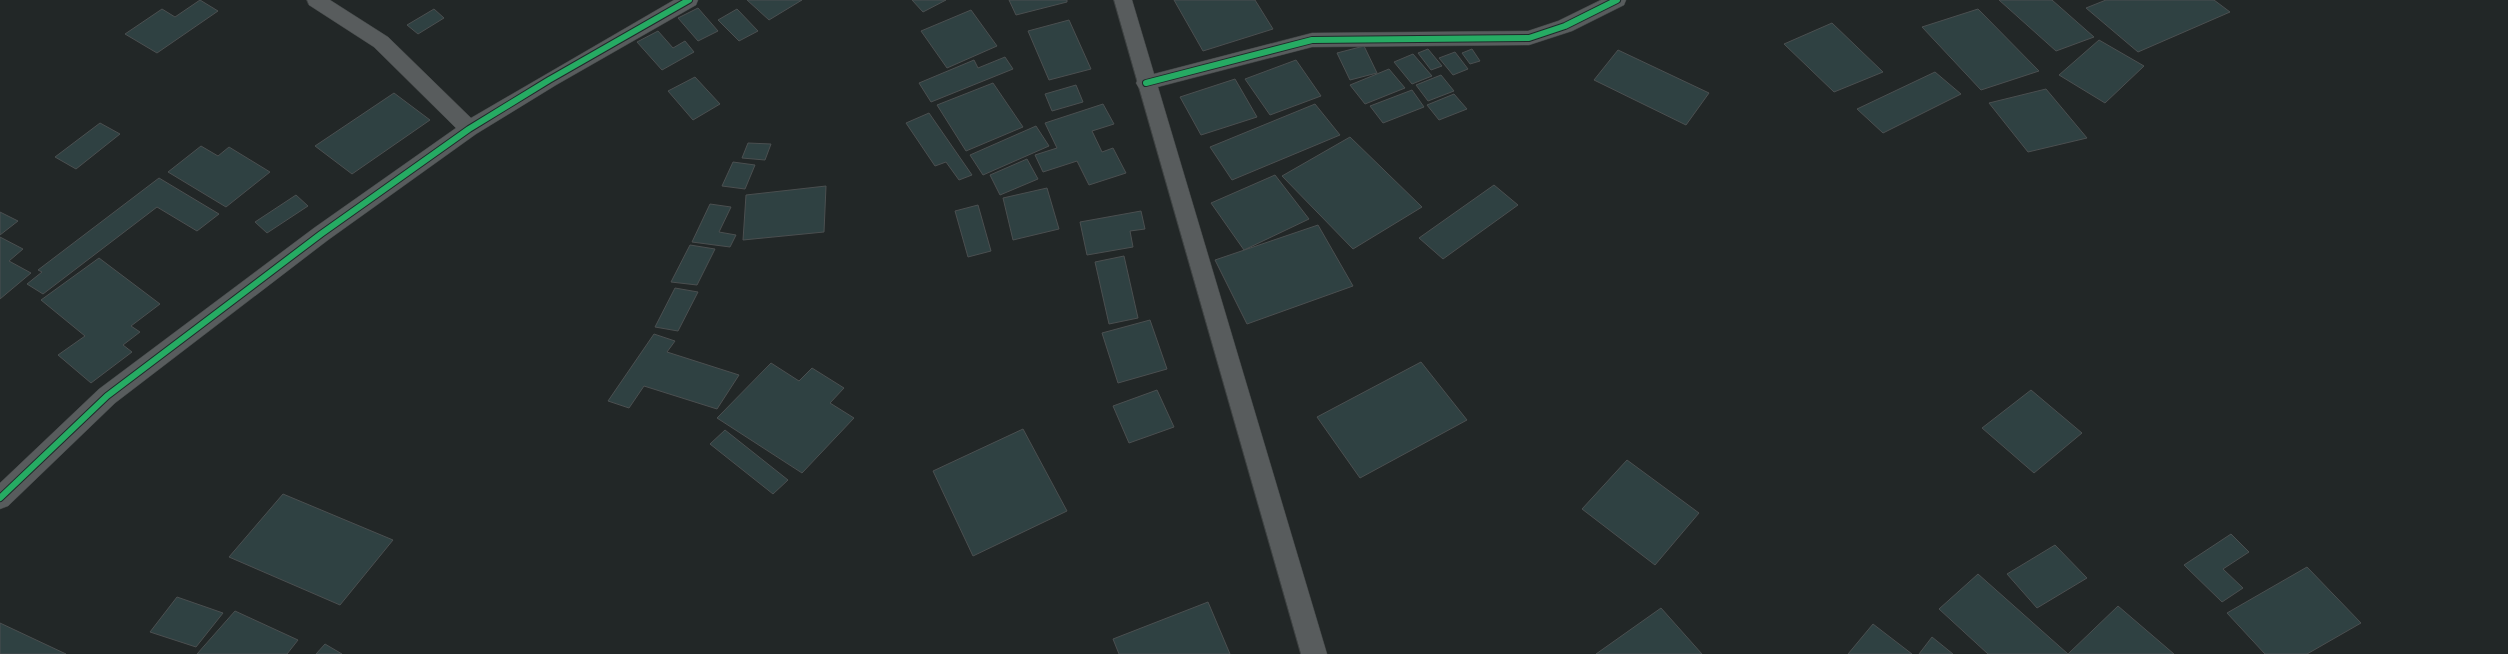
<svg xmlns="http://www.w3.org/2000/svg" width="2508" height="654" font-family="'PT Sans Narrow',sans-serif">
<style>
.building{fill:#2f4142;stroke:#4b4f50}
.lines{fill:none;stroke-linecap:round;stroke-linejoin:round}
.street-casing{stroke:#3f4343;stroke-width:1}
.secondary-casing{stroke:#3f4343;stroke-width:1}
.street{fill:#585c5d;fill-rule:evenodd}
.secondary{fill:#585c5d;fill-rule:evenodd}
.cycleway-casing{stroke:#1f2a2a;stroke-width:8}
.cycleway{stroke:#26ab63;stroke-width:6}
</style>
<rect width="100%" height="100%" fill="#222727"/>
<g class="building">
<polygon points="200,0 218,11 157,53 125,34 162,9 175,17"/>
<polygon points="747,0 802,0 769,20"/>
<polygon points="912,0 946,0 923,12"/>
<polygon points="1009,0 1067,0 1067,2 1016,15"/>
<polygon points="1174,0 1255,0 1273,29 1203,51"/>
<polygon points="1999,0 2052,0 2094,37 2056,51"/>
<polygon points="2106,0 2214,0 2230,12 2138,52 2086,8"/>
<polygon points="698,8 718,31 698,41 678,18"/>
<polygon points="434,9 444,18 418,34 407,25"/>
<polygon points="737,9 758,31 739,41 718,20"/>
<polygon points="1978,9 2039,71 1981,90 1922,27"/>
<polygon points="971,10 997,46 947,68 921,31"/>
<polygon points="1069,20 1091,69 1049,80 1028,31"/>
<polygon points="1832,23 1883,72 1834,92 1784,44"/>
<polygon points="658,31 673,48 685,41 694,52 662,70 637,42"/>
<polygon points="2099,40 2144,66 2105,103 2059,75"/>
<polygon points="1364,46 1377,73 1350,80 1337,53"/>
<polygon points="1428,49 1442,66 1431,70 1418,53"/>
<polygon points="1472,49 1480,61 1470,64 1462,53"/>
<polygon points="1618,50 1709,93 1686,125 1594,80"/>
<polygon points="1455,52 1468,69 1453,75 1439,58"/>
<polygon points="1413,54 1432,76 1412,84 1394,62"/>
<polygon points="1005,57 1013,69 931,102 919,83 974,60 978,68"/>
<polygon points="1296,60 1321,96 1270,115 1245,79"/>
<polygon points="1389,69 1405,88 1365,104 1350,85"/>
<polygon points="1935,72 1961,94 1883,133 1857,109"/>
<polygon points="1441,75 1454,91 1428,101 1416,85"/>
<polygon points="695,77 720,104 693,120 668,91"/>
<polygon points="1235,79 1257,117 1201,135 1180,97"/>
<polygon points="993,83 1023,127 966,151 937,105"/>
<polygon points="1076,85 1083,102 1052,111 1045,94"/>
<polygon points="2046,89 2087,138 2028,152 1989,103"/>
<polygon points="1412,90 1424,107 1383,123 1370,106"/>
<polygon points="394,93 430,120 352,174 315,146"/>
<polygon points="1454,94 1467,109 1439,120 1427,105"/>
<polygon points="1103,104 1114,124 1092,131 1102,152 1113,148 1126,173 1089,185 1077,161 1043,172 1035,155 1057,148 1045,123"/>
<polygon points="1315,104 1340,135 1232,180 1210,147"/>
<polygon points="929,113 972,175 959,180 946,162 935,166 906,123"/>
<polygon points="100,123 120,134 76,169 55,157"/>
<polygon points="1036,126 1049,146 983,175 970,155"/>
<polygon points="1350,137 1422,207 1353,249 1282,176"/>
<polygon points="748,143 771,144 765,160 742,158"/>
<polygon points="201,146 218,156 229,147 270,172 226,207 168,172"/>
<polygon points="1027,159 1038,179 1000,195 990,175"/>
<polygon points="733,162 755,165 745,189 722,186"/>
<polygon points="1275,175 1309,219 1244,250 1211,203"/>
<polygon points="159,178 219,214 197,231 157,207 43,294 27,284 42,272 38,270"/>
<polygon points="1494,185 1518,205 1443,259 1419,238"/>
<polygon points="826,186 824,232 743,240 746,195"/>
<polygon points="1047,188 1059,229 1013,240 1003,198"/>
<polygon points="296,195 308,206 267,233 255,222"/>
<polygon points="710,204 731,207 719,232 736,235 730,247 692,242"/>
<polygon points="978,205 991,251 968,257 955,211"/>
<polygon points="1141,211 1145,229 1130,231 1133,247 1087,255 1080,222"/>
<polygon points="0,212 18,221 0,235"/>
<polygon points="1318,225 1353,286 1247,324 1215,260"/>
<polygon points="0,237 23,249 9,261 31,273 0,299"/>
<polygon points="690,245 715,249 697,285 671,282"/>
<polygon points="1124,256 1138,318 1109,324 1095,262"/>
<polygon points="99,258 160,304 131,326 140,332 123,345 132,352 91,383 58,355 85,336 41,300"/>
<polygon points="675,288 698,292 678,331 655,327"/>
<polygon points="1150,320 1167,369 1118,383 1102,333"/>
<polygon points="654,334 675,341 667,352 739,375 717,409 644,386 629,408 608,401"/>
<polygon points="1421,362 1467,420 1360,478 1317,417"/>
<polygon points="771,363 799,381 812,368 844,388 830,403 854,418 802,473 717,418"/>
<polygon points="1157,390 1174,427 1129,443 1113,406"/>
<polygon points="2031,390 2082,433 2034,473 1982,428"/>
<polygon points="1023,429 1067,511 973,556 933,471"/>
<polygon points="725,430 788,480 773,494 710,444"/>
<polygon points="1627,460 1699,513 1655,565 1582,509"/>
<polygon points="283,494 393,540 340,605 229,557"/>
<polygon points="2231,534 2249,552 2223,569 2243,588 2222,602 2184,565"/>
<polygon points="2055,545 2087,578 2037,608 2007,574"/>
<polygon points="2307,567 2361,623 2307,654 2265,654 2227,613"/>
<polygon points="1978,574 2068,654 2118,606 2174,654 1988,654 1939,609"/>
<polygon points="177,597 223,613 196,647 150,632"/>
<polygon points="1208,602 1230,654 1119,654 1113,639"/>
<polygon points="1661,608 1702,654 1596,654"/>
<polygon points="235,611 298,640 287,654 197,654"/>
<polygon points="0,623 66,654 0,654"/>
<polygon points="1873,624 1912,654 1848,654"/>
<polygon points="1932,637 1953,654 1919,654"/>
<polygon points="325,644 342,654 316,654"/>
</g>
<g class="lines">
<defs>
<g id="street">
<polygon points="307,0 330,0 388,37 471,118 674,0 698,0 696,5 556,85 476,134 328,240 115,403 8,506 0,509 0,483 99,389 314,228 456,128 374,47 309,5"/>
<polygon points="1601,0 1626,0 1624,5 1572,31 1529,45 1312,47 1146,90 1139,88 1136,83 1139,78 1146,76 1312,33 1528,31 1558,21"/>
</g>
<polygon id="secondary" points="1114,0 1132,0 1327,654 1301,654"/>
</defs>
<use href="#street" class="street-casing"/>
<use href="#secondary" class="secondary-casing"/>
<use href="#street" class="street"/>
<use href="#secondary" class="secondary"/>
<defs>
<g id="cycleway">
<polyline points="1146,83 1312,40 1529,38 1565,26 1617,0"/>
<polyline points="0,498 107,396 321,234 469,129 549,80 689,0"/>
</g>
</defs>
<use href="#cycleway" class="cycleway-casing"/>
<use href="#cycleway" class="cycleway"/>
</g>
</svg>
